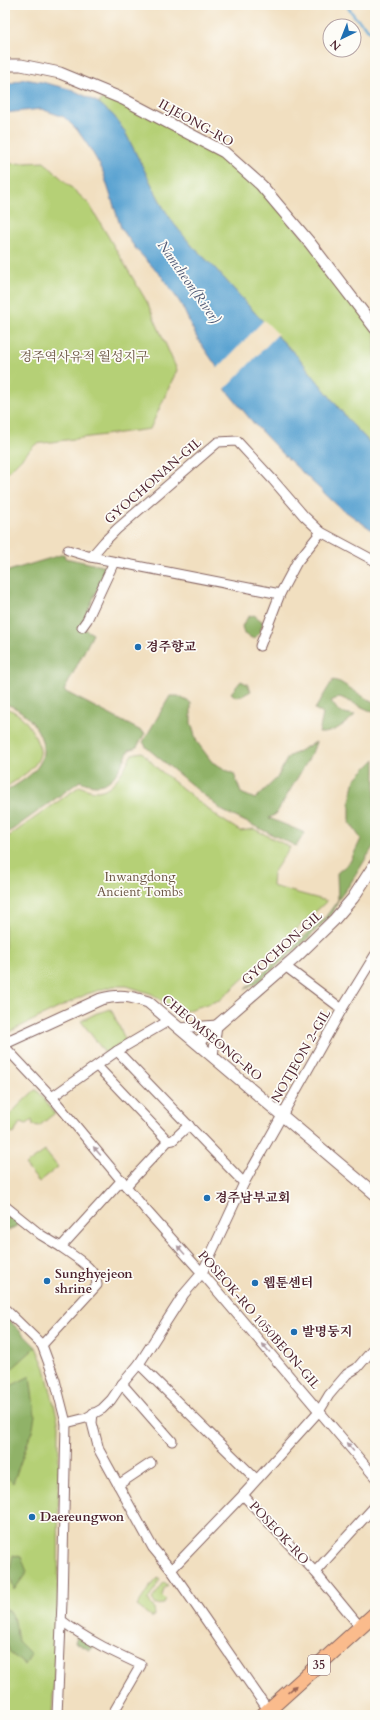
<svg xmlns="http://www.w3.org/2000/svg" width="380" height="1720" font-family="Cardo,'Noto Serif KR',serif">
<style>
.green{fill:#b5d076;stroke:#807850}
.forest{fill:#90b267;stroke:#6d6849}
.water{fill:#5aa3d1;stroke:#52617e}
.pier{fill:#f1dfc0}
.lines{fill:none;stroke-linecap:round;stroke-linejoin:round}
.stream{stroke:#5aa3d1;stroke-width:2.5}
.minor-casing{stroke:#84625f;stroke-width:11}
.tertiary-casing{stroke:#84625f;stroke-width:13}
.primary-casing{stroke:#84625f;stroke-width:16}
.minor{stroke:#fff;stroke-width:9}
.tertiary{stroke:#fff;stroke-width:11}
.primary{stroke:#fabb8c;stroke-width:14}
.oneway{fill:#ae9aa0}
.oneway2{fill:#996557}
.poi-dot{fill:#1f6fb2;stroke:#fdfcf7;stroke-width:1.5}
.labels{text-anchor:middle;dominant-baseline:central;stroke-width:3.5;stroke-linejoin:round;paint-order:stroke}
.shield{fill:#fdfcf7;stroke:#806168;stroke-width:1}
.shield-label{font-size:12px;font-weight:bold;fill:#4a1f2b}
.street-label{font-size:13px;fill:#4a1f2b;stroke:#fdfcf7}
.park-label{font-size:13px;fill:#6a5442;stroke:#fdfcf7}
.poi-label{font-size:13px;font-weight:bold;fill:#4a1f2b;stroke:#fdfcf7;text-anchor:start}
.water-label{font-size:14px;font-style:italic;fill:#515a76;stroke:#fdfcf7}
</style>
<rect width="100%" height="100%" fill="#fdfcf7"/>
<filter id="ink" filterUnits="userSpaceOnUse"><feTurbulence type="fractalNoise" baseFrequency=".025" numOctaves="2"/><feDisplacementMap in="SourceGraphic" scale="8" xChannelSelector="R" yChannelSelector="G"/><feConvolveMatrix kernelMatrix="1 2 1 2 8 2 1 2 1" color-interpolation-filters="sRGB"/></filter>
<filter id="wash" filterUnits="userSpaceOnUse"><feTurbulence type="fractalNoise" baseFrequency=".012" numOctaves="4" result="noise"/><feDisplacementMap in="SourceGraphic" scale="16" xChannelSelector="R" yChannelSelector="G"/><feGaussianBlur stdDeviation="0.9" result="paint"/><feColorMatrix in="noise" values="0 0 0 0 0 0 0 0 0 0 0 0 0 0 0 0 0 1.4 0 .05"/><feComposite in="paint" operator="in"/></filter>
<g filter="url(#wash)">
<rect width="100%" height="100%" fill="#f1dfc0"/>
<g class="green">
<polygon points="107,93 224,152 261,185 375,327 375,448 350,422 299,358 256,314 214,267 193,247 174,224 163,207 125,132 114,116 99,103"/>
<polygon points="44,162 89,204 147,302 177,370 150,429 36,444 5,475 5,164"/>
<path d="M5,708C22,713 29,724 36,739C38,744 41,749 40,754C37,769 16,780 5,788Z"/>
<path d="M142,752L157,768L218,817L240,831L254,829L290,847L273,873L272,886L327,901L220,1000L179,1013L152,994L127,986H113L87,994L5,1034V839L80,786C108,802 120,776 132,754Z"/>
<polygon points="111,1009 126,1041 105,1053 81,1021 97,1013"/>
<polygon points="35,1090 37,1090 55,1113 39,1126 33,1125 32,1120 27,1124 20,1122 14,1134 5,1130 5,1126 9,1121 7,1118 19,1105"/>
<polygon points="45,1151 58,1167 39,1182 25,1165"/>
<polygon points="5,1316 36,1347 45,1368 59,1425 58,1610 52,1715 5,1715"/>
<polygon points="158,1578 160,1580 148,1600 154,1608 155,1615 153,1618 137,1606 148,1589"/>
<polygon points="164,1582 168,1585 164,1588 162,1596 166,1600 164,1604 156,1605 152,1599"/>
</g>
<g class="forest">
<path d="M64,554L65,558L107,567L81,627L93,634L64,691L145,733L137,747L129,750C118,773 109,794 80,781L5,835V792C17,784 33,776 40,763C52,740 27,709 5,704V572Z"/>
<polygon points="254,615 263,622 260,632 254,639 244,634 242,626 248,617"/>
<path d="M333,680L340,682L375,704V713L340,697L331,701L339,712L355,715C345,724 333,734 319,733L323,714L315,709Z"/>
<polygon points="241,681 247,684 251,691 242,696 236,697 231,693"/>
<polygon points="170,696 178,696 191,703 191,723 197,742 212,762 234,774 241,793 255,799 277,778 288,757 316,742 312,753 276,814 269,818 305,833 296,846 223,811 147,748 143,742"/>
<polygon points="375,759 375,844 350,884 338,900 333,913 305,941 256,984 245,989 324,919 338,900 337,873 350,862 361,839 350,823 350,801 355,779"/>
<polygon points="5,1213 18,1222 18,1225 10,1230 5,1229"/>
<polygon points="5,1316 36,1347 5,1375"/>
<polygon points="30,1376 35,1415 33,1428 13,1483 5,1475 5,1389"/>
<polygon points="13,1555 21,1557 27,1572 14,1590 9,1572"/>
<polygon points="5,1609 7,1609 15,1621 18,1641 31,1654 25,1665 10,1653 5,1638"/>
<polygon points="77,1636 95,1646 93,1648 89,1650 75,1642"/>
</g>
<polygon class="water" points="24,79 42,82 73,90 99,103 114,116 125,132 163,207 174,224 193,247 214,267 256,314 299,358 350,422 375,448 375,532 339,507 285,456 256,426 226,390 217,367 197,338 181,304 163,278 136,249 121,228 102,169 91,150 78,131 64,117 41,109 5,113 5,85"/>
<polygon class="pier" points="264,320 278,334 224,390 216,370"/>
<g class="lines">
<polyline class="stream" points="346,5 356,18 375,36"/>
</g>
</g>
<g filter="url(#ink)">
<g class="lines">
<defs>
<g id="minor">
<polyline points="68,550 91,557 280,594"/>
<polyline points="91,557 104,542 117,529 218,442 237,441 273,480 304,516 321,532 375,561"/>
<polyline points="82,627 87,620 114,562"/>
<polyline points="260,646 280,594 297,562 321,532"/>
<polyline points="285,966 342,1009"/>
<polyline points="179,1028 217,1025 213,1056"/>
<polyline points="5,1047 52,1097 145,1209 202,1273 375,1477"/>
<polyline points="117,1051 244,1183"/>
<polyline points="97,1066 168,1141"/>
<polyline points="52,1097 117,1051 170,1020"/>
<polyline points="126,1186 168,1141 173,1140 189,1125"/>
<polyline points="5,1206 41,1235 61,1247 122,1180"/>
<polyline points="5,1309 42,1345 55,1380 66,1423 62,1602 57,1715"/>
<path d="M42,1345L97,1285C97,1268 74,1257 61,1247"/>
<polyline points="139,1364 256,1479"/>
<polyline points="122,1384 172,1441"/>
<polyline points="93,1413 92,1423 99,1450 153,1548 172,1571 271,1714"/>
<polyline points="66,1423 86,1418 102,1409 111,1400 122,1384 139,1364 184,1294 202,1273 244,1183 342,1009 375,955"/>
<polyline points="118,1485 151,1463"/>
<polyline points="243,1495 315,1572 361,1628"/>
<polyline points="171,1570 243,1495 320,1410 329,1395 347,1374 357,1368 375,1347"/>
<polyline points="315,1572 375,1506"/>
<path d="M61,1620C85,1639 113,1652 141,1665L112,1715"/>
</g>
<g id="tertiary">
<polyline points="5,65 21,65 60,73 123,99 224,152 261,185 310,243 375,328"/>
<path d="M5,1043L101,999C120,994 129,996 148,1002L375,1194"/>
<polyline points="197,1043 297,956 334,920 353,898 375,864"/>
</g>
<polyline id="primary" points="263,1715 375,1614"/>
</defs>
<use href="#minor" class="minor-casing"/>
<use href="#tertiary" class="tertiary-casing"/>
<use href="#primary" class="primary-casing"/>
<use href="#minor" class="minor"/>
<use href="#tertiary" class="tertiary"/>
<use href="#primary" class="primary"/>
</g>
<defs><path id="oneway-solid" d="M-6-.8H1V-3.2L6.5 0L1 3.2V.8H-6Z"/></defs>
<g class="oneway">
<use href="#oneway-solid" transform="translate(97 1151) rotate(-130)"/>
<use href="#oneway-solid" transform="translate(181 1250) rotate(-132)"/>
<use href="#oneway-solid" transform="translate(266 1348) rotate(-131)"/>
<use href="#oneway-solid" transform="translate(350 1447) rotate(-130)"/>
</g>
<use class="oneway2" href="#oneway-solid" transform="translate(292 1689) rotate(-42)"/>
</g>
<g class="poi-dot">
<circle cx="138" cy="647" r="4"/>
<circle cx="207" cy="1198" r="4"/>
<circle cx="47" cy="1281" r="4"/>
<circle cx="255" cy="1283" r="4"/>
<circle cx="294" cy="1332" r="4"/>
<circle cx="32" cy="1517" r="4"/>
</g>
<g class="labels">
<rect class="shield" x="308" y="1655" width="22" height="20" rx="3"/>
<g class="shield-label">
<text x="319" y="1665">35</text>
</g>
<g class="street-label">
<text transform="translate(196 123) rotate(29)">ILJEONG-RO</text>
<text transform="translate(153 481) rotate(-41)">GYOCHONAN-GIL</text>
<text transform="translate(282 948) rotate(-42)">GYOCHON-GIL</text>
<text transform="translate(212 1038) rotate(40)">CHEOMSEONG-RO</text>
<text transform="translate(301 1056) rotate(-60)">NOTJEON 2-GIL</text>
<text transform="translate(259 1320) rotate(49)">POSEOK-RO 1050BEON-GIL</text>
<text transform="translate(279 1533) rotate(47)">POSEOK-RO</text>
</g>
<g class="park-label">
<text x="84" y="357">경주역사유적 월성지구</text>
<text x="140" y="877">Inwangdong<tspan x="140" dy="15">Ancient Tombs</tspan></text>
</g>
<g class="poi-label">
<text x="146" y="647">경주향교</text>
<text x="215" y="1198">경주남부교회</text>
<text x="55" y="1274">Sunghyejeon<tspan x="55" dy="15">shrine</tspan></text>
<text x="263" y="1283">웹툰센터</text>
<text x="302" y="1332">발명둥지</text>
<text x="40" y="1517">Daereungwon</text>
</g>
<g class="water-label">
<text transform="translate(189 282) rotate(55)">Namcheon(River)</text>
</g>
</g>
<rect width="380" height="1720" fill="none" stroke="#fdfcf7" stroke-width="20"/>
<g transform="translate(342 38) rotate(223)"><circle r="19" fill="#fdfcf7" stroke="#b5a4a5"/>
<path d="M0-3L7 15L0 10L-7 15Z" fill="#1f6fb2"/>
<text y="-6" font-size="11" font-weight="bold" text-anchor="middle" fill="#4a1f2b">N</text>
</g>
</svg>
